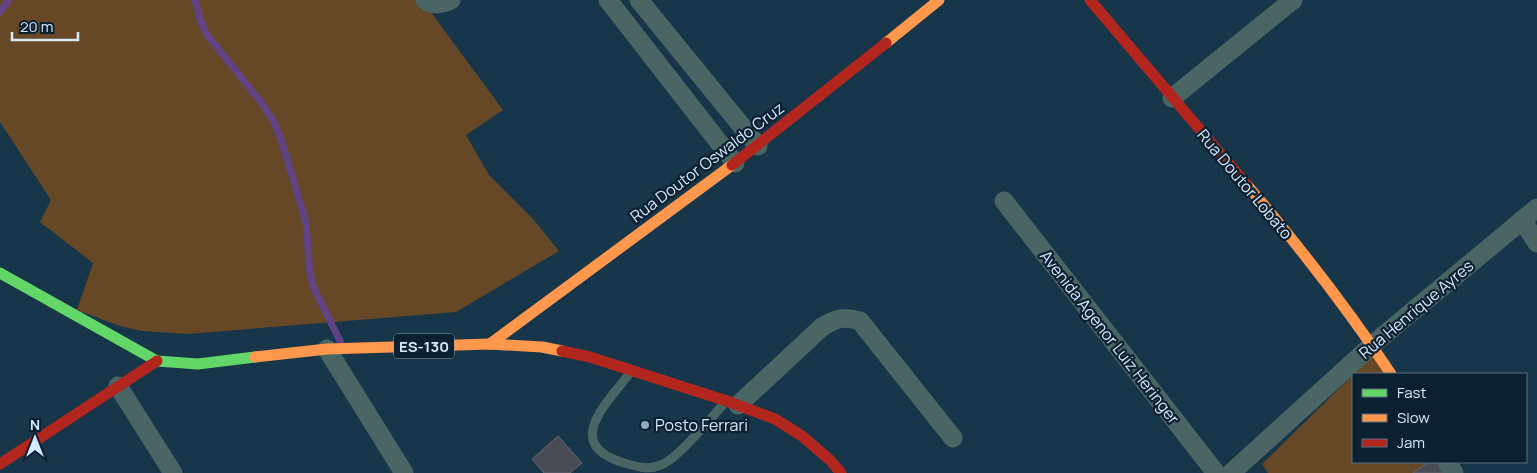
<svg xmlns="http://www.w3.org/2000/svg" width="1537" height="473" font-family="Manrope,sans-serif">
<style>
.green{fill:#674826}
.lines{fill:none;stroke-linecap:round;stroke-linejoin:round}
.stream{stroke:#604485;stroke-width:7}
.building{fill:#494c57;stroke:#656672}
.lane{stroke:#496665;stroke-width:9}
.street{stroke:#496665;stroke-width:19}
.fast{stroke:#63d668;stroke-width:11}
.slow{stroke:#ff974d;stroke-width:11}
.jam{stroke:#b3261e;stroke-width:11}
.poi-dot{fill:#92aabd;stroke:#0b2031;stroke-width:2}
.labels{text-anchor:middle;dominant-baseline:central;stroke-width:4.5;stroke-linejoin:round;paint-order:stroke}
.shield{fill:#0b2031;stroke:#98adbe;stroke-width:1}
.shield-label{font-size:15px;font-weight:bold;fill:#d4e9fb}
.street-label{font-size:16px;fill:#d4e9fb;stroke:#0b2031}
.poi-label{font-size:16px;fill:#d4e9fb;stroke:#0b2031;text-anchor:start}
</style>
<rect width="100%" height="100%" fill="#173649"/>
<g class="green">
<polygon points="0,0 422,0 503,110 466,135 489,175 534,220 559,251 456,312 188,334 142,331 120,326 77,310 93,263 40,222 51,200 0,122"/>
<polygon points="1374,355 1386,374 1354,374"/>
<polygon points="1353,375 1353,462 1429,462 1413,473 1268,473 1262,464"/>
</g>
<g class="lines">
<g class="stream">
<polyline points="195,0 201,22 208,36 260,101 273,120 281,139 306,222 310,274 313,286 341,343"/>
<polyline points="0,12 9,0"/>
</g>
</g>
<g class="building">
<polygon points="558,436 582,463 570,473 544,473 532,459"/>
<polygon points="1429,462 1440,462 1447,473 1413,473"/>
</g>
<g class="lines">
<path class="lane" d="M629,374C608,402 563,443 621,462C635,466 647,471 661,465C679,458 709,419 724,404"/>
<g class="street">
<path d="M425,0C432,6 443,4 451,0"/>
<polyline points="608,0 735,163"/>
<polyline points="639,0 758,146"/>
<polyline points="1172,98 1293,0"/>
<polyline points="1004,201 1216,473"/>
<polyline points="1522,220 1537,243"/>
<polyline points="327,349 404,473"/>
<polyline points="118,386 173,473"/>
<path d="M738,405L822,327C837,318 843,316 860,321L953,438"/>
<polyline points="1447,462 1454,473"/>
<polyline points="1231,473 1372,345 1537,208"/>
</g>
<polyline class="fast" points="0,273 157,361 198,364 255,357"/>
<g class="slow">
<polyline points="886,43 939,0"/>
<path d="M1247,185C1298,245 1348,309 1391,374"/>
<polyline points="490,344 732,165"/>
<polyline points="255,357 327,349 490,344 542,347 562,351"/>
</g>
<g class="jam">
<polyline points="1090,0 1247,185"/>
<polyline points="732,165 886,43"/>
<polyline points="562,351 590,357 727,401 775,419 802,436 830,460 841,473"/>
<polyline points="0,464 157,361"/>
</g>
</g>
<circle class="poi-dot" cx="645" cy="425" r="5"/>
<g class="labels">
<rect class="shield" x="394" y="333.5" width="60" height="25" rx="4"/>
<g class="shield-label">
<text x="424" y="346">ES-130</text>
</g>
<g class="street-label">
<text transform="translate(707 162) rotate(-37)">Rua Doutor Oswaldo Cruz</text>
<text transform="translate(1245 184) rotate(50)">Rua Doutor Lobato</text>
<text transform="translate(1416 309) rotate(-40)">Rua Henrique Ayres</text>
<text transform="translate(1110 337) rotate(52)">Avenida Agenor Luiz Heringer</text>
</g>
<g class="poi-label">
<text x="655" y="425">Posto Ferrari</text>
</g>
</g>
<rect x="1352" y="373" width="175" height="90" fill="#0b2031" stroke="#5b7082"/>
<rect x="1362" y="389" width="25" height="8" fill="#63d668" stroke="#5b7082"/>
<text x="1397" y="398" font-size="15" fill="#d4e9fb">Fast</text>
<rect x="1362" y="414" width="25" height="8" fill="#ff974d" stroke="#5b7082"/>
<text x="1397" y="423" font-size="15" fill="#d4e9fb">Slow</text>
<rect x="1362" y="439" width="25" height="8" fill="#b3261e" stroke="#5b7082"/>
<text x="1397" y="448" font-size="15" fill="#d4e9fb">Jam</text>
<g transform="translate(35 438)" stroke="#0b2031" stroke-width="4" paint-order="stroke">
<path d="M0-4L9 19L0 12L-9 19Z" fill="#d4e9fb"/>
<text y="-8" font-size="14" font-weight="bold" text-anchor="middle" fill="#d4e9fb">N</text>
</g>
<path d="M12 32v8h66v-8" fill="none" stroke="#d4e9fb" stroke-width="2.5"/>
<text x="20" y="32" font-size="15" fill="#d4e9fb" stroke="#0b2031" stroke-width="4" paint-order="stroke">20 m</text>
</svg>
